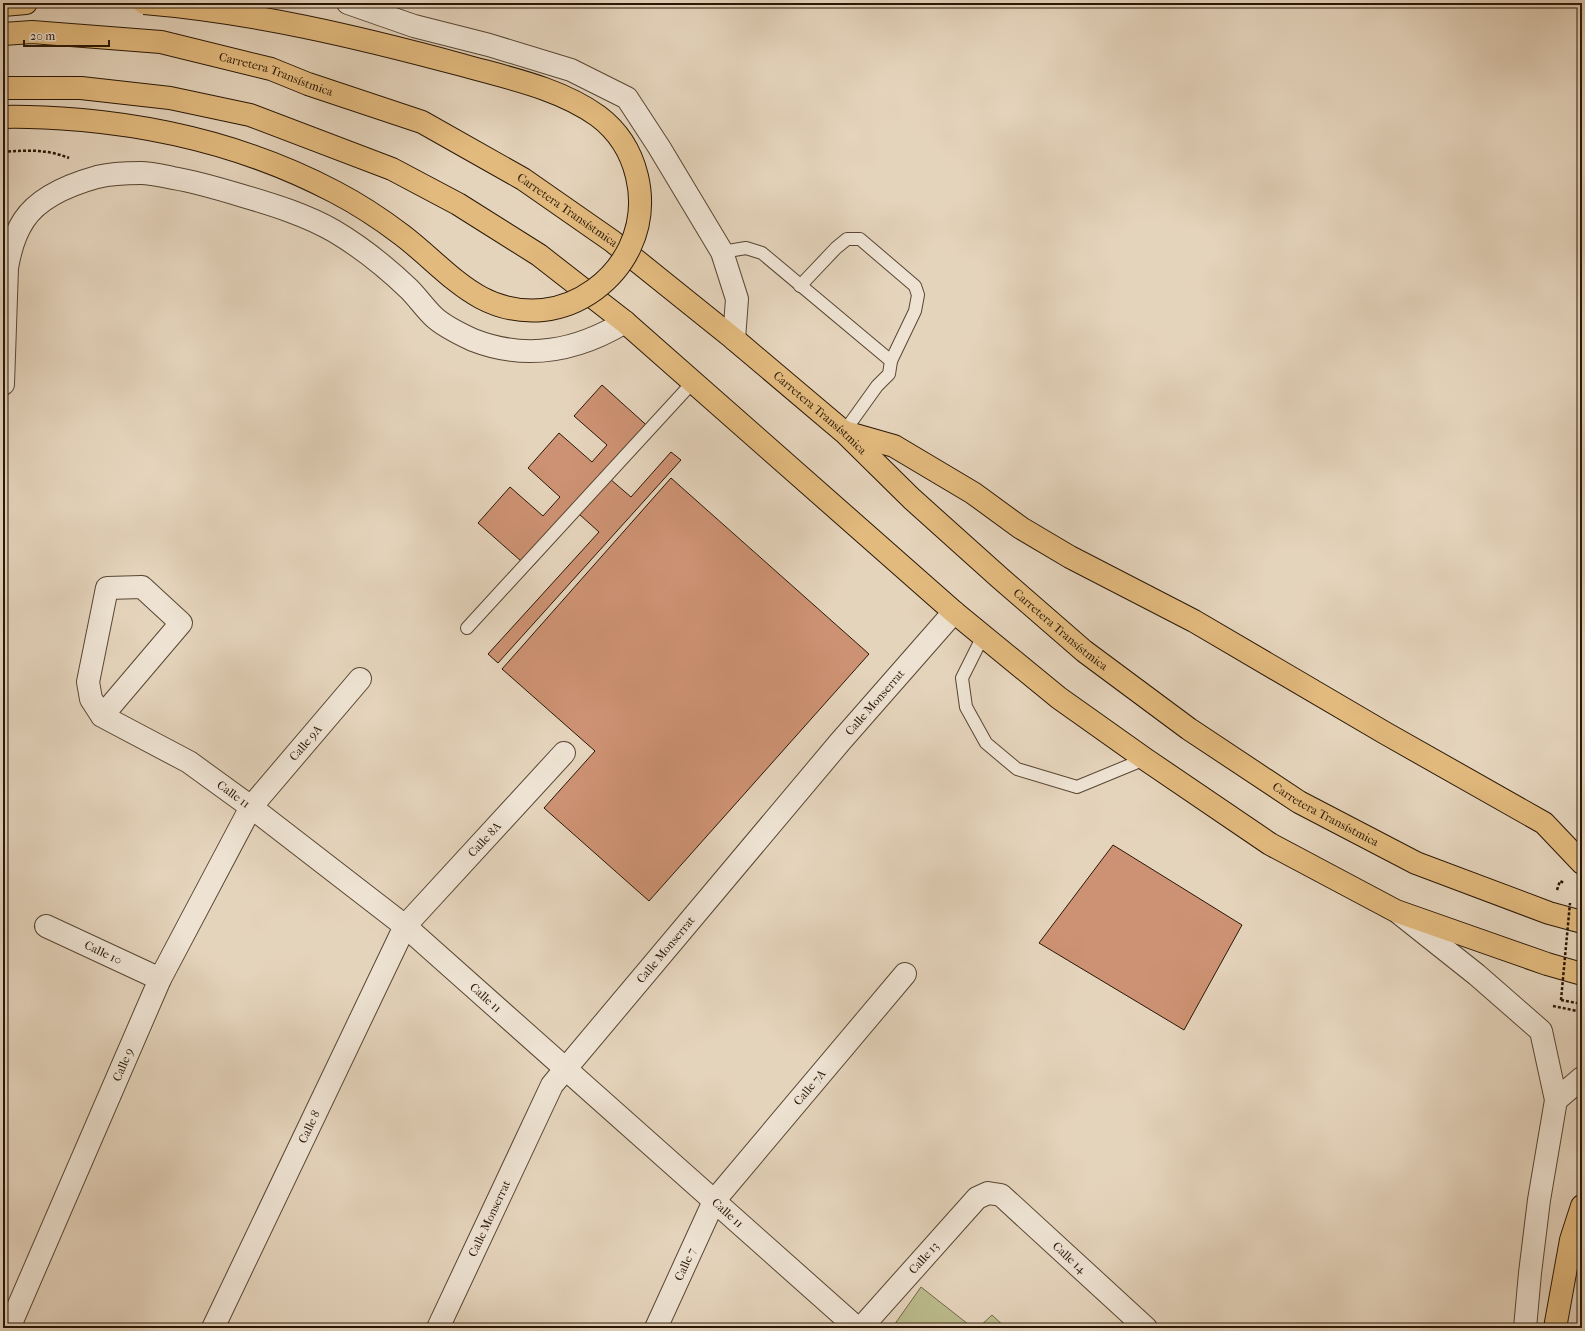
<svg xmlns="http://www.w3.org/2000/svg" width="1585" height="1331" font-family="'IM FELL French Canon',serif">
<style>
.green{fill:#bbbb8c;stroke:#726948}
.building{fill:#cd9273;stroke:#291705}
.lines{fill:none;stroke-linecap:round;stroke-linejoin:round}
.service-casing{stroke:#584633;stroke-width:14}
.minor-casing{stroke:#584633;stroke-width:24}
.tertiary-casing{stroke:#584633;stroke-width:24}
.primary-casing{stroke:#291705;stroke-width:24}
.path{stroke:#291705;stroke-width:2.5;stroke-dasharray:3 2;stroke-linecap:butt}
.service{stroke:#eee3d3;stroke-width:12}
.minor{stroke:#eee3d3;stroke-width:22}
.tertiary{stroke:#eee3d3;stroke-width:22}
.primary{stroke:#e2ba7e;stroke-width:22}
.primary-bridge-casing{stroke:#291705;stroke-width:24;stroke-linecap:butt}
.path-bridge{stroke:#291705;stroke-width:2.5;stroke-dasharray:3 2;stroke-linecap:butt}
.primary-bridge{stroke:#e2ba7e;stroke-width:22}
.labels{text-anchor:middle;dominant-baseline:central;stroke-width:4;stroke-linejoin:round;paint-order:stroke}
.street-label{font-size:12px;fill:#291705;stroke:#eee3d3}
</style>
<rect width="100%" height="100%" fill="#e5d4bc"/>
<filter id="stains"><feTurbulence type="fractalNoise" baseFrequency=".005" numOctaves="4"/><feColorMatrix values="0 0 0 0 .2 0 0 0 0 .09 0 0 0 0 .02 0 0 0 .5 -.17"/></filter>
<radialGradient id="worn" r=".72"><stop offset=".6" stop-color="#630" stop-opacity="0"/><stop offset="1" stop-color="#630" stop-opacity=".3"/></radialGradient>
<g class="green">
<polygon points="921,1287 973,1328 892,1328"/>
<polygon points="992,1315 1006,1328 978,1328"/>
</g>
<g class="building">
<polygon points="602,385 653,431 610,479 631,497 671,452 681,460 498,663 488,654 599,532 579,514 530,569 478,523 510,487 543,516 560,497 528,468 559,433 592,462 607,445 574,416"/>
<polygon points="671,478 869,654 649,901 544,808 595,751 502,669"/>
<polygon points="1113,845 1242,925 1184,1030 1039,943"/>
</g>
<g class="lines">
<defs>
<g id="service">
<polyline points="722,252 746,248 762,253 891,361 889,374 877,386 844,432"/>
<polyline points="800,286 836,248 847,239 860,239 915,286 918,295 915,311 891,361"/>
<polyline points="467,628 693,382"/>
<polyline points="983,636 962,678 966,707 986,743 1017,769 1077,787 1145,759"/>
</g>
<g id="minor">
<polyline points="348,3 414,26 489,45 571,70 627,98 659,147 722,252 737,299 734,339"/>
<path d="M3,384L7,268C10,250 14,235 24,220C39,197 72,184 97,177C109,174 129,173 141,173C151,173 163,176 173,178C197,182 220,189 243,196C274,205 306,215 334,231C361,247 386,267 409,289C417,297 424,307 433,316C443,326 460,334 473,340C527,361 577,351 625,322"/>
<path id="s1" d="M102,716L181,623L142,587L107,588L88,682L91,699L102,716L189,762L251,807L405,926L857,1328"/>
<path id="s2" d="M46,926L160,979"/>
<path id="s3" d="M9,1328L160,979L251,807L360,679"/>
<path id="s4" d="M213,1328L405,926L564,753"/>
<path id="s5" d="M438,1328L552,1085L840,742L954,612"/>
<path id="s6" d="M656,1328L714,1201L905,974"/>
<path id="s7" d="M861,1328L977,1198L988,1193L1001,1195L1146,1328"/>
</g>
<g id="tertiary">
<polyline points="1399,913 1477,975 1541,1031 1556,1100 1539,1200 1530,1273 1525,1328"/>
<polyline points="1556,1100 1582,1078"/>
</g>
<g id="primary">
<polyline points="3,5 26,3"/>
<path id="s8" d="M3,34L32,32L161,42L271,69L308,84L422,122L523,179L612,241L734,339L844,432L912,499L1000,578L1084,651L1189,729L1299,802L1416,863L1549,913L1582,922"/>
<polyline points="3,88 81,88 170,98 250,115 392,169 458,204 539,255 625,322 954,612 1059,698 1145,759 1270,844 1396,911 1547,964 1582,974"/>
<polyline points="845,432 894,446 973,493 1021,528 1070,557 1194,621 1385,733 1544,823 1582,863"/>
<polyline points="1555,1328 1571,1240 1582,1206"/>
</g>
</defs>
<use href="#service" class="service-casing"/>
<use href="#minor" class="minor-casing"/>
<use href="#tertiary" class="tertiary-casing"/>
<use href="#primary" class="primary-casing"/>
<g class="path">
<path d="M3,152C26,150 47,149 69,158"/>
<polyline points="1557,890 1560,881 1564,883"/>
<polyline points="1561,1000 1582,1004"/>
<polyline points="1553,1006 1582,1012"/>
</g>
<use href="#service" class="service"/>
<use href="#minor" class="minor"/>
<use href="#tertiary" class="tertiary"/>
<use href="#primary" class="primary"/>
<defs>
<path id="primary-bridge" d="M3,117C29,116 56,118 82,120C170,128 257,151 335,192C358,204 381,219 402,235C448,270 478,316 543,310C580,306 614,281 630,247C651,202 638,146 598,116C559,88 508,78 462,65C358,37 253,12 144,3"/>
</defs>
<use href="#primary-bridge" class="primary-bridge-casing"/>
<polyline class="path-bridge" points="1561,1000 1570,903"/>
<use href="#primary-bridge" class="primary-bridge"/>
</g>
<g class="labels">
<g class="street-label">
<text stroke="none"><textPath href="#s8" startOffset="278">Carretera Transístmica</textPath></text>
<text stroke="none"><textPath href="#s8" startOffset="602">Carretera Transístmica</textPath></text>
<text stroke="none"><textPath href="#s8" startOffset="926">Carretera Transístmica</textPath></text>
<text stroke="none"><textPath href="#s8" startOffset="1250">Carretera Transístmica</textPath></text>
<text stroke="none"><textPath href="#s5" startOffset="769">Calle Monserrat</textPath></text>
<text stroke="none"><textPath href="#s3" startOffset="659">Calle 9A</textPath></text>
<text stroke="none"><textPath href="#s1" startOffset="497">Calle 11</textPath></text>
<text stroke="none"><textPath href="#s8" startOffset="1574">Carretera Transístmica</textPath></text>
<text stroke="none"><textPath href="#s4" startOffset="563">Calle 8A</textPath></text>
<text stroke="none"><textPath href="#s5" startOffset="445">Calle Monserrat</textPath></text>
<text stroke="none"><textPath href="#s2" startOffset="63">Calle 10</textPath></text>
<text stroke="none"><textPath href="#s1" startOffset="821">Calle 11</textPath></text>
<text stroke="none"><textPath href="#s3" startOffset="287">Calle 9</textPath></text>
<text stroke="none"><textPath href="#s6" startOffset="288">Calle 7A</textPath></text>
<text stroke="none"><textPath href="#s4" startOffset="223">Calle 8</textPath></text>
<text stroke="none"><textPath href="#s1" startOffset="1145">Calle 11</textPath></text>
<text stroke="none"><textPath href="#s5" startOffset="121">Calle Monserrat</textPath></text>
<text stroke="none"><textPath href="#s7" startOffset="292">Calle 14</textPath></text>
<text stroke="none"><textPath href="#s7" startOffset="94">Calle 13</textPath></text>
<text stroke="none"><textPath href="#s6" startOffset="70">Calle 7</textPath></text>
</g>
</g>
<rect width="1585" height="1331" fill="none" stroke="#e5d4bc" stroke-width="16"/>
<rect x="4" y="4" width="1577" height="1323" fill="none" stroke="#291705" stroke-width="2"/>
<rect x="8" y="8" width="1569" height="1315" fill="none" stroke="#291705"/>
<path d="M24 40v6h85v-6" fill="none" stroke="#291705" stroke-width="2"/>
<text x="30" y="40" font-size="12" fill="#291705" stroke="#eee3d3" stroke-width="3" paint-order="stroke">20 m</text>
<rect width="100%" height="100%" filter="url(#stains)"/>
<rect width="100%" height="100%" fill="url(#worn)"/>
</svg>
